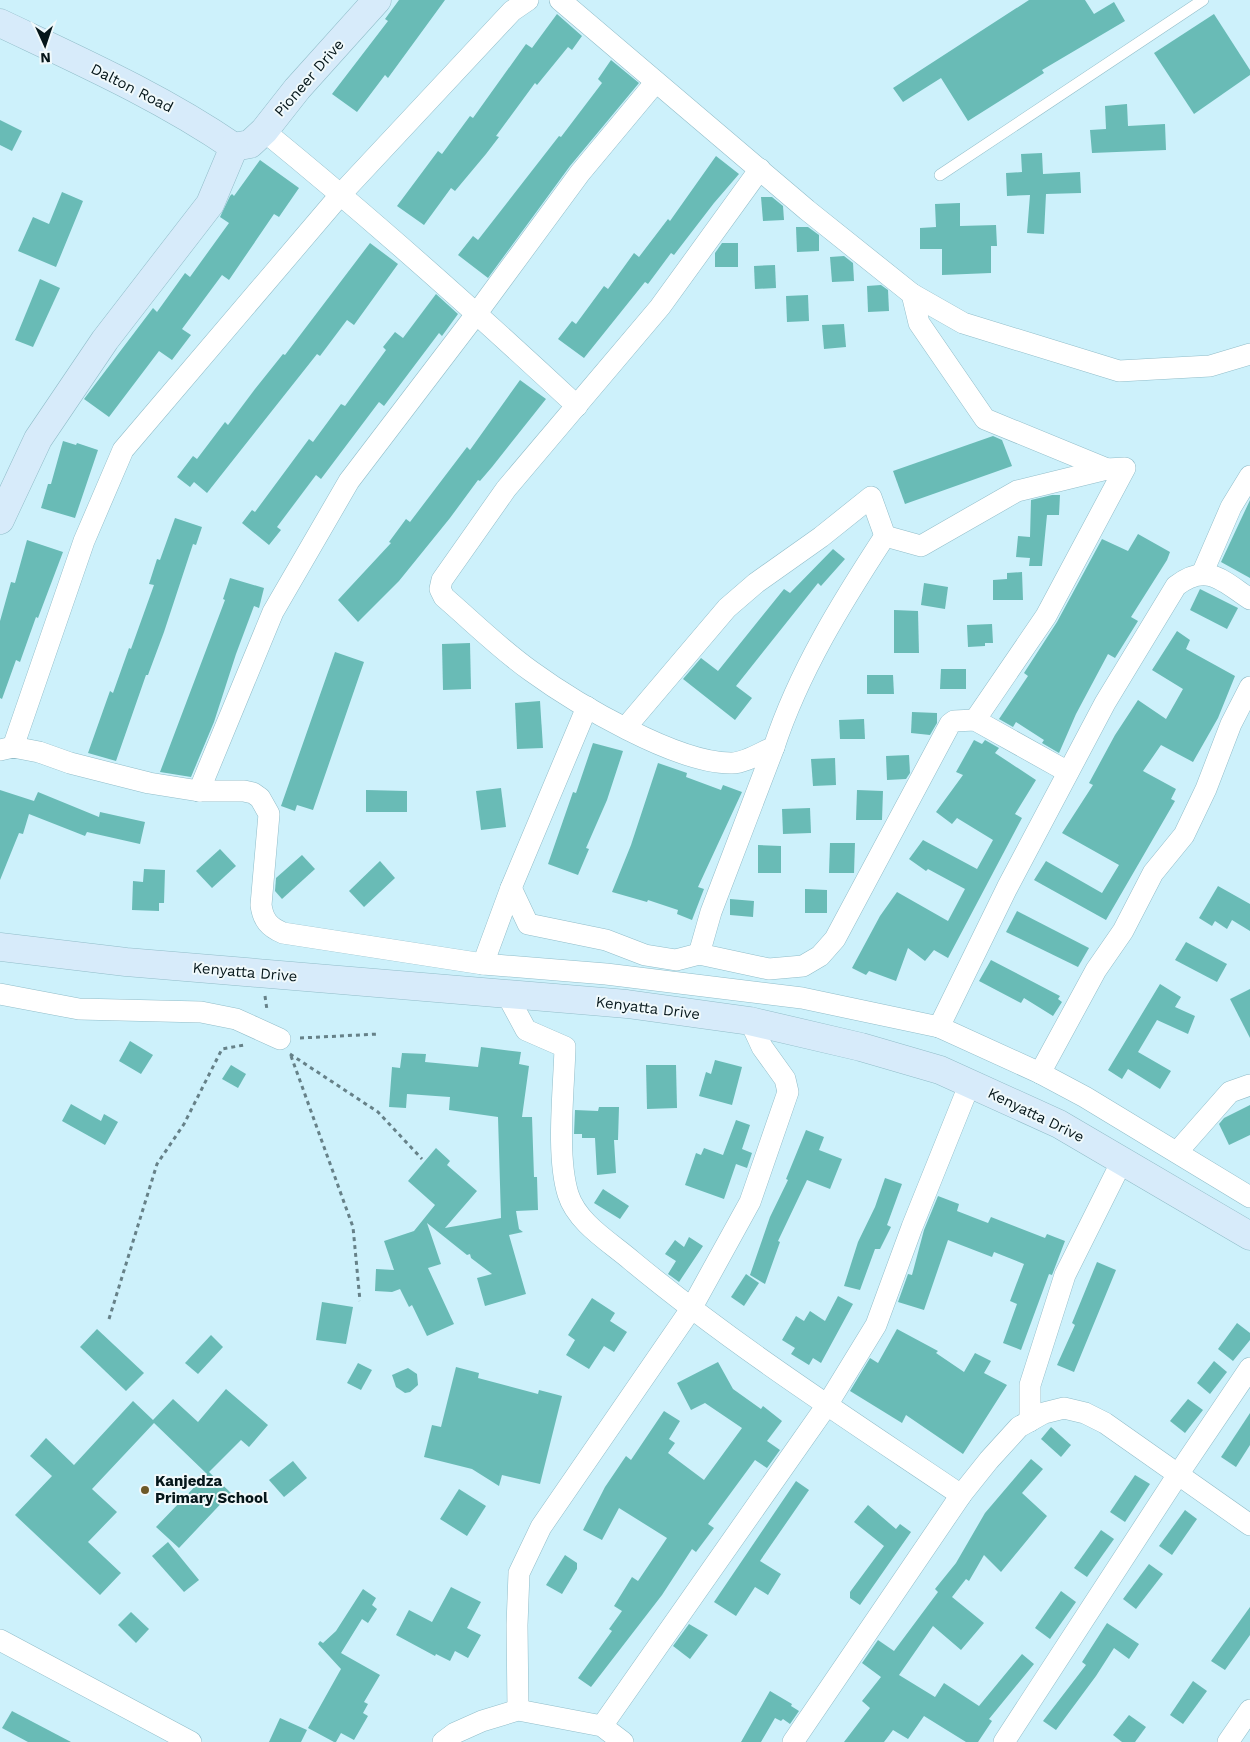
<svg xmlns="http://www.w3.org/2000/svg" width="1250" height="1742" font-family="'Work Sans',sans-serif">
<style>
.building{fill:#69bbb6}
.lines{fill:none;stroke-linecap:round;stroke-linejoin:round}
.lane-casing{stroke:#91bdc9;stroke-width:12}
.street-casing{stroke:#91bdc9;stroke-width:22}
.secondary-casing{stroke:#91bdc9;stroke-width:29}
.path{stroke:#668188;stroke-width:3;stroke-dasharray:4 4;stroke-linecap:butt}
.lane{stroke:#fff;stroke-width:11}
.street{stroke:#fff;stroke-width:21}
.secondary{stroke:#d7ebfa;stroke-width:28}
.poi-dot{fill:#6d5928;stroke:#f0f9fb;stroke-width:2}
.labels{text-anchor:middle;dominant-baseline:central;stroke-width:4;stroke-linejoin:round;paint-order:stroke}
.street-label{font-size:15px;fill:#05161a;stroke:#f0f9fb}
.poi-label{font-size:15px;font-weight:bold;fill:#05161a;stroke:#f0f9fb;text-anchor:start}
</style>
<rect width="100%" height="100%" fill="#cdf1fb"/>
<g class="building">
<polygon points="399,0 445,0 388,78 385,75 357,112 332,94 388,21 385,19"/>
<polygon points="1029,0 1085,0 1094,14 1114,2 1125,21 1042,70 1044,73 968,121 941,78 903,102 893,88"/>
<polygon points="557,14 582,36 572,50 568,47 537,85 535,83 496,136 499,137 486,154 455,191 451,188 424,225 397,206 438,151 442,154 470,116 473,118 526,44 532,48"/>
<polygon points="1214,14 1250,70 1250,75 1194,114 1154,53"/>
<polygon points="611,60 639,83 570,166 488,278 458,255 473,236 478,240 559,136 561,137 602,83 598,79"/>
<polygon points="1127,104 1128,126 1165,124 1166,150 1092,153 1090,130 1106,129 1105,106"/>
<polygon points="0,120 22,131 12,151 0,145"/>
<polygon points="1042,153 1043,174 1080,172 1081,193 1046,194 1044,234 1027,233 1030,195 1007,196 1006,173 1022,172 1021,154"/>
<polygon points="716,156 739,174 714,203 674,255 671,253 648,284 645,282 584,358 558,339 572,321 576,324 604,286 608,289 634,253 639,257 668,219 670,221"/>
<polygon points="260,160 299,188 279,217 274,214 229,280 222,275 182,329 191,335 172,360 159,351 109,417 84,399 153,308 157,312 185,273 190,277 229,223 220,217 230,196 232,194 234,196"/>
<polygon points="62,192 83,201 56,267 18,251 33,217 49,224"/>
<polygon points="761,197 772,197 783,206 784,220 763,221"/>
<polygon points="960,203 960,226 996,225 997,246 991,246 991,273 942,275 942,249 920,249 920,228 936,227 935,204"/>
<polygon points="796,227 808,227 819,235 819,251 797,252"/>
<polygon points="370,243 398,264 354,325 347,320 320,356 317,354 207,493 194,482 190,487 177,477 193,456 197,459 225,422 228,425 255,389 283,354 285,355"/>
<polygon points="722,243 738,243 738,267 715,267 715,253"/>
<polygon points="844,256 853,263 854,281 832,282 830,257"/>
<polygon points="775,265 776,288 755,289 754,266"/>
<polygon points="40,279 60,288 33,347 15,340"/>
<polygon points="881,285 888,290 889,311 868,312 867,286"/>
<polygon points="436,294 458,314 442,336 439,333 384,406 379,402 321,479 316,475 277,527 281,530 269,545 242,523 252,510 255,512 309,439 313,442 341,404 345,406 386,350 383,347 395,332 403,338"/>
<polygon points="808,295 809,321 787,322 786,296"/>
<polygon points="844,324 846,347 824,349 822,325"/>
<polygon points="520,380 546,399 492,467 480,481 478,480 450,518 399,581 358,622 338,600 391,543 389,542 406,519 410,522 467,447 470,450"/>
<polygon points="993,436 1002,440 1012,466 905,504 893,471"/>
<polygon points="63,441 76,445 77,443 98,450 75,518 41,508 48,484 51,484"/>
<polygon points="1052,495 1060,495 1059,515 1047,515 1042,566 1029,566 1030,558 1016,557 1018,536 1030,537 1031,500"/>
<polygon points="1250,500 1250,578 1221,562"/>
<polygon points="175,518 202,527 196,545 193,544 164,632 148,675 146,675 116,761 88,753 110,691 113,693 129,648 131,649 154,585 149,584 157,559 160,560"/>
<polygon points="1138,534 1170,552 1167,560 1131,617 1138,621 1115,658 1108,654 1076,714 1059,753 1042,743 1044,740 1016,722 1013,727 999,719 1028,676 1024,673 1057,622 1102,539 1128,551"/>
<polygon points="27,540 63,552 38,618 36,617 20,662 16,660 2,699 0,698 0,621 11,582 15,583"/>
<polygon points="833,549 845,559 821,586 818,583 736,686 752,698 735,720 683,679 701,658 718,671 784,589 790,593"/>
<polygon points="1022,572 1023,600 993,600 993,580 1007,579 1007,573"/>
<polygon points="230,578 264,588 259,608 254,606 236,654 214,722 191,777 160,772 225,600 223,599"/>
<polygon points="924,583 948,587 945,609 921,605"/>
<polygon points="1200,589 1238,608 1227,629 1190,610"/>
<polygon points="894,610 918,611 919,653 894,653"/>
<polygon points="992,624 993,643 985,643 985,646 968,647 967,625"/>
<polygon points="1177,631 1190,640 1186,649 1235,676 1218,718 1193,762 1161,745 1143,771 1176,789 1171,799 1175,801 1106,920 1034,880 1046,861 1102,893 1119,865 1062,833 1093,785 1089,783 1115,735 1138,700 1166,719 1183,689 1152,670"/>
<polygon points="470,643 471,689 443,690 442,644"/>
<polygon points="335,652 364,662 313,810 297,805 295,811 281,806"/>
<polygon points="941,669 966,669 966,689 940,689"/>
<polygon points="867,675 893,675 894,694 867,694"/>
<polygon points="540,701 543,748 517,749 515,703"/>
<polygon points="912,712 937,713 937,723 930,735 911,733"/>
<polygon points="864,719 865,739 840,739 839,720"/>
<polygon points="974,740 982,744 985,740 999,748 995,753 1036,780 1015,814 1022,818 948,958 934,950 925,961 908,948 896,981 869,971 866,975 852,968 880,916 897,892 948,921 965,889 928,869 926,871 909,859 923,840 977,869 993,840 957,818 952,824 936,812 963,775 956,772"/>
<polygon points="593,743 623,751 607,800 586,848 589,849 578,875 548,864 573,792 576,793"/>
<polygon points="909,755 910,773 906,779 887,780 886,756"/>
<polygon points="835,758 836,785 813,786 811,759"/>
<polygon points="658,763 687,773 686,777 721,790 723,785 742,792 698,887 704,889 692,920 677,914 678,910 648,900 647,902 612,892 631,845"/>
<polygon points="501,788 506,827 481,830 476,791"/>
<polygon points="0,790 34,801 38,792 99,817 100,812 145,822 140,844 87,832 85,836 29,814 23,834 19,833 0,880"/>
<polygon points="366,790 407,791 407,812 366,812"/>
<polygon points="857,790 883,791 882,820 856,820"/>
<polygon points="810,808 811,833 783,834 782,809"/>
<polygon points="830,843 855,843 854,873 829,873"/>
<polygon points="758,845 781,846 781,873 758,873"/>
<polygon points="220,849 236,866 212,888 196,871"/>
<polygon points="302,855 315,869 282,899 275,891 276,878"/>
<polygon points="380,861 395,878 364,907 349,891"/>
<polygon points="144,869 165,870 164,903 159,903 159,911 132,910 133,881 143,882"/>
<polygon points="1218,886 1250,904 1250,931 1232,920 1227,929 1215,921 1212,926 1199,918"/>
<polygon points="805,889 827,890 827,913 805,913"/>
<polygon points="730,899 754,901 753,917 730,915"/>
<polygon points="1017,911 1089,948 1078,967 1006,932"/>
<polygon points="1186,942 1227,964 1217,982 1175,960"/>
<polygon points="991,960 1060,996 1058,999 1062,1002 1053,1016 1024,998 1021,1003 979,981"/>
<polygon points="1160,984 1181,997 1175,1007 1195,1016 1188,1034 1157,1020 1138,1052 1171,1071 1160,1089 1128,1069 1122,1079 1108,1070"/>
<polygon points="1250,989 1250,1038 1230,999"/>
<polygon points="130,1041 153,1055 141,1074 119,1061"/>
<polygon points="481,1047 521,1052 519,1064 529,1066 522,1117 532,1117 534,1177 537,1177 538,1210 516,1211 519,1229 523,1232 509,1235 526,1294 485,1306 477,1278 492,1274 471,1258 470,1254 467,1255 427,1223 441,1264 428,1268 454,1324 427,1336 412,1305 409,1307 400,1289 392,1292 375,1291 376,1269 394,1270 384,1241 414,1231 435,1205 408,1181 436,1148 450,1161 447,1165 477,1191 445,1228 501,1218 498,1117 449,1110 450,1097 407,1094 406,1108 389,1107 392,1067 400,1068 402,1053 426,1054 425,1062 478,1067"/>
<polygon points="715,1060 742,1067 732,1105 699,1096 706,1072 711,1074"/>
<polygon points="231,1065 246,1074 238,1088 222,1079"/>
<polygon points="646,1065 676,1065 677,1108 647,1109"/>
<polygon points="71,1104 101,1121 104,1114 118,1122 105,1145 62,1121"/>
<polygon points="1250,1105 1250,1135 1229,1145 1219,1124 1224,1118"/>
<polygon points="599,1107 619,1107 618,1140 614,1140 616,1173 597,1175 595,1138 582,1138 582,1134 574,1134 575,1110 598,1111"/>
<polygon points="736,1120 750,1125 742,1149 752,1153 747,1168 736,1164 724,1199 685,1185 696,1153 701,1155 704,1148 723,1155"/>
<polygon points="806,1130 824,1137 819,1150 842,1159 830,1189 807,1180 778,1241 780,1242 765,1284 750,1275 770,1217 788,1180 786,1179"/>
<polygon points="885,1178 902,1184 887,1225 891,1227 880,1249 875,1249 860,1290 844,1286 858,1242 875,1207"/>
<polygon points="603,1189 629,1206 620,1219 594,1203"/>
<polygon points="938,1196 959,1204 957,1211 988,1223 991,1217 1045,1238 1047,1234 1065,1241 1052,1275 1049,1274 1021,1350 1003,1343 1017,1304 1010,1301 1024,1264 994,1252 992,1257 948,1240 924,1310 898,1302 908,1274 912,1275 924,1230"/>
<polygon points="689,1237 703,1246 679,1282 668,1274 676,1261 665,1254 675,1240 684,1247"/>
<polygon points="1097,1262 1116,1270 1074,1372 1057,1365 1075,1325 1072,1323"/>
<polygon points="746,1274 759,1283 744,1306 731,1297"/>
<polygon points="838,1296 853,1304 821,1363 813,1358 809,1365 791,1354 795,1348 782,1340 796,1316 804,1321 810,1311 825,1321"/>
<polygon points="592,1298 615,1313 610,1321 627,1332 614,1352 604,1346 589,1369 566,1355 575,1340 568,1335"/>
<polygon points="322,1302 353,1307 346,1344 316,1340"/>
<polygon points="1237,1323 1250,1333 1250,1340 1233,1361 1218,1349"/>
<polygon points="97,1329 144,1373 126,1391 80,1347"/>
<polygon points="897,1329 938,1351 936,1353 964,1372 975,1353 991,1361 984,1373 1007,1385 963,1454 906,1415 902,1423 850,1391 870,1358 878,1363"/>
<polygon points="211,1335 223,1347 198,1374 185,1363"/>
<polygon points="1214,1361 1227,1372 1210,1394 1197,1383"/>
<polygon points="718,1362 733,1389 761,1409 763,1406 782,1421 767,1441 780,1450 767,1468 755,1460 708,1524 714,1528 696,1552 692,1549 662,1595 591,1687 578,1678 612,1631 609,1629 622,1611 614,1606 632,1577 638,1581 667,1538 619,1508 602,1540 583,1530 605,1487 626,1456 631,1460 664,1411 680,1421 669,1439 675,1443 668,1453 704,1480 742,1428 705,1403 691,1410 677,1383"/>
<polygon points="358,1363 372,1370 361,1390 347,1383"/>
<polygon points="456,1367 479,1373 478,1378 538,1394 539,1390 562,1396 540,1484 502,1475 499,1486 472,1469 424,1457 432,1425 441,1427"/>
<polygon points="408,1368 417,1374 418,1385 410,1392 405,1393 396,1387 392,1375"/>
<polygon points="226,1389 268,1425 249,1447 241,1440 209,1472 231,1493 179,1548 156,1527 207,1474 154,1423 92,1489 117,1512 88,1542 121,1573 100,1595 15,1515 52,1476 30,1456 46,1438 74,1465 133,1401 153,1420 173,1399 198,1422"/>
<polygon points="1188,1399 1203,1410 1185,1433 1170,1421"/>
<polygon points="1250,1413 1250,1445 1236,1467 1221,1457"/>
<polygon points="1051,1427 1071,1445 1061,1457 1041,1439"/>
<polygon points="1031,1459 1043,1469 1022,1493 1047,1516 1001,1572 984,1555 969,1581 966,1579 952,1597 984,1623 961,1650 933,1626 899,1675 935,1697 944,1683 979,1706 1022,1654 1034,1664 989,1719 992,1721 978,1742 966,1742 924,1716 908,1739 893,1730 884,1742 844,1742 870,1708 862,1701 881,1677 862,1663 878,1640 894,1651 938,1592 935,1589 956,1563 985,1513"/>
<polygon points="293,1461 307,1478 284,1497 269,1480"/>
<polygon points="1135,1475 1150,1484 1125,1522 1110,1512"/>
<polygon points="796,1481 809,1490 760,1561 781,1574 768,1595 755,1587 736,1616 714,1602"/>
<polygon points="459,1489 486,1506 467,1536 440,1519"/>
<polygon points="868,1505 896,1529 900,1524 911,1532 860,1605 850,1598 850,1592 884,1546 854,1522"/>
<polygon points="1185,1510 1197,1519 1172,1555 1159,1546"/>
<polygon points="1101,1530 1114,1539 1087,1577 1074,1568"/>
<polygon points="168,1542 199,1580 184,1592 152,1556"/>
<polygon points="565,1555 577,1563 577,1569 562,1594 546,1585"/>
<polygon points="1149,1564 1163,1574 1136,1609 1123,1599"/>
<polygon points="451,1587 481,1602 467,1628 481,1635 468,1658 455,1651 450,1661 436,1654 435,1656 396,1635 409,1610 432,1622"/>
<polygon points="363,1589 376,1598 372,1605 377,1609 368,1623 362,1619 341,1653 380,1675 364,1702 368,1704 363,1713 368,1716 354,1740 341,1733 336,1742 334,1742 308,1728 341,1669 318,1644 320,1641 323,1643 336,1631"/>
<polygon points="1061,1591 1076,1602 1050,1639 1035,1628"/>
<polygon points="1250,1607 1250,1635 1225,1670 1211,1661"/>
<polygon points="131,1612 149,1629 136,1643 118,1625"/>
<polygon points="1107,1623 1139,1644 1129,1659 1114,1648 1096,1676 1056,1730 1043,1721 1086,1665 1082,1662"/>
<polygon points="689,1624 708,1635 690,1659 673,1646"/>
<polygon points="1193,1681 1207,1691 1183,1724 1170,1715"/>
<polygon points="770,1691 792,1704 791,1706 799,1711 790,1724 783,1719 781,1721 775,1718 761,1742 741,1742"/>
<polygon points="12,1711 71,1742 28,1742 2,1728"/>
<polygon points="1129,1715 1146,1727 1135,1742 1122,1742 1113,1735"/>
<polygon points="280,1718 307,1730 301,1742 269,1742"/>
</g>
<g class="lines">
<defs>
<polyline id="lane" points="940,175 1203,0"/>
<g id="street">
<polyline points="560,0 807,210 912,294 919,323 985,419 1107,469"/>
<path d="M264,131C372,219 475,311 577,406"/>
<path d="M760,169L660,307L506,489L442,580L440,589L444,597C473,622 500,649 531,671C575,703 677,764 732,763C745,763 762,752 774,747C799,671 842,602 885,536"/>
<polyline points="912,294 963,323 1119,371 1210,366 1250,354"/>
<polyline points="885,536 921,546 1017,491 1107,469 1125,468 1046,616 975,720"/>
<polyline points="1202,574 1231,507 1250,476"/>
<polyline points="626,727 727,608 756,583 821,537 871,497 885,536"/>
<polyline points="13,747 84,541 123,450 341,194 512,11 528,0"/>
<path d="M0,750L13,747L39,752L70,763L149,783L199,791H244L253,793L260,798L269,814L261,905C263,920 269,927 283,933L483,964L606,974L802,998L939,1027L1040,1073L1085,1097L1250,1197"/>
<polyline points="199,791 273,612 349,481 477,313 580,173 655,83"/>
<polyline points="511,888 528,924 606,940 645,955 676,960 699,954 769,969 803,966 820,956 835,939 950,724 954,721 975,720 1068,772"/>
<polyline points="699,954 711,912 774,747"/>
<polyline points="483,964 511,888 587,707"/>
<path d="M506,993L526,1030L565,1047C564,1089 556,1155 568,1194C577,1223 610,1242 632,1261C736,1347 850,1420 961,1495"/>
<polyline points="0,994 79,1009 201,1012 236,1019 280,1039"/>
<path d="M939,1027L1007,888L1105,703L1176,586C1207,562 1223,581 1250,599"/>
<polyline points="1040,1073 1096,970 1123,931 1153,873 1184,835 1206,789 1231,724 1250,687"/>
<polyline points="1178,1151 1230,1092 1250,1085"/>
<polyline points="1030,1421 1030,1385 1065,1275 1122,1161"/>
<polyline points="0,1640 191,1742"/>
<polyline points="518,1710 517,1625 519,1573 541,1527 691,1309 750,1202 788,1092 785,1079 762,1047 750,1021"/>
<polyline points="602,1726 827,1405 876,1325 912,1227 970,1083"/>
<polyline points="443,1742 455,1733 482,1721 518,1710 602,1726 623,1742"/>
<polyline points="793,1742 961,1495 989,1460 1019,1427 1044,1413 1064,1408 1085,1413 1105,1423 1250,1525"/>
<polyline points="1004,1742 1179,1473 1250,1368"/>
<polyline points="1228,1742 1250,1710"/>
</g>
<g id="secondary">
<path d="M0,23C80,61 161,97 234,147"/>
<polyline points="234,147 250,144 264,131 297,89 377,0"/>
<polyline points="0,520 38,439 105,340 210,204 234,147"/>
<polyline points="0,947 126,962 627,1004 750,1021 861,1047 940,1070 1059,1124 1250,1236"/>
</g>
</defs>
<use href="#lane" class="lane-casing"/>
<use href="#street" class="street-casing"/>
<use href="#secondary" class="secondary-casing"/>
<g class="path">
<polyline points="265,996 267,1010"/>
<polyline points="300,1038 379,1034"/>
<polyline points="290,1054 378,1112 422,1159"/>
<polyline points="291,1056 353,1227 360,1301"/>
<polyline points="109,1319 157,1164 184,1124 222,1049 244,1045"/>
</g>
<use href="#lane" class="lane"/>
<use href="#street" class="street"/>
<use href="#secondary" class="secondary"/>
</g>
<circle class="poi-dot" cx="145" cy="1490" r="5"/>
<g class="labels">
<g class="street-label">
<text transform="translate(309 78) rotate(-49)">Pioneer Drive</text>
<text transform="translate(132 88) rotate(27)">Dalton Road</text>
<text transform="translate(245 972) rotate(5)">Kenyatta Drive</text>
<text transform="translate(648 1008) rotate(7)">Kenyatta Drive</text>
<text transform="translate(1036 1115) rotate(26)">Kenyatta Drive</text>
</g>
<g class="poi-label">
<text x="155" y="1481">Kanjedza<tspan x="155" dy="17">Primary School</tspan></text>
</g>
</g>
<g transform="translate(45 45) rotate(177)" stroke="#f0f9fb" stroke-width="4" paint-order="stroke">
<path d="M0-4L9 19L0 12L-9 19Z" fill="#05161a"/>
<text y="-8" font-size="14" font-weight="bold" text-anchor="middle" fill="#05161a">N</text>
</g>
</svg>
